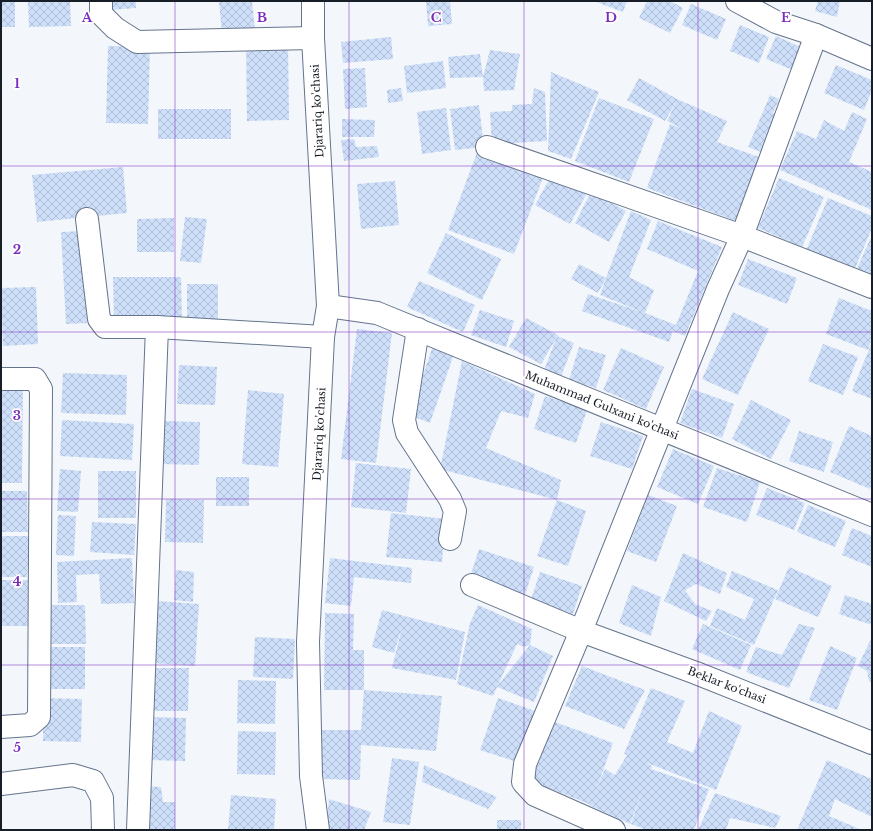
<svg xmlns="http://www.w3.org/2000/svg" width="873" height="831" font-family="'Libre Baskerville',serif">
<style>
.building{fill:url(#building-cross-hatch);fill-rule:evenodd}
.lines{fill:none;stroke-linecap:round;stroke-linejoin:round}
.minor-casing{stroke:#65748b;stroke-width:24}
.minor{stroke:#fff;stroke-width:22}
.grid{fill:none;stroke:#7b2cbf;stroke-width:1;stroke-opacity:0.55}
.labels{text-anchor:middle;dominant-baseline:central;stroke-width:3.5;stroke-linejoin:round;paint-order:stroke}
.street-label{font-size:11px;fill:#181e27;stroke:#fff}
.grid-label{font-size:13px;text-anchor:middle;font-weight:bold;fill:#7b2cbf;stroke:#fff;stroke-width:3.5;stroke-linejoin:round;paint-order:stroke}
</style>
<defs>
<pattern id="building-cross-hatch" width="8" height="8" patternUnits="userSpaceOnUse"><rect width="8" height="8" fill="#cedffa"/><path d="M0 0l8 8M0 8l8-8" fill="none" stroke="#b0bfd6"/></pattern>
</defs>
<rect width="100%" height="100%" fill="#f3f7fc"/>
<g class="building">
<rect x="1" y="1" width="14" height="26"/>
<polygon points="28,1 70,1 71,26 29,27"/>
<polygon points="110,1 136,1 136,8 111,10"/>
<polygon points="219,1 252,1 255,30 222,33"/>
<polygon points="426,1 450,1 452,24 428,26"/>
<polygon points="594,1 627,1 623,12"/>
<polygon points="647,1 670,1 683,8 670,33 639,18"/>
<polygon points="818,1 840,1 837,17 815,11"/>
<polygon points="691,4 726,19 717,40 682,25"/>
<polygon points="740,25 769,37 759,63 730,51"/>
<polygon points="776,36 805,49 795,71 766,59"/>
<polygon points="391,37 393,59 343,63 341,42"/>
<polygon points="246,42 288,42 289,120 247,121"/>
<polygon points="108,46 150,47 148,124 106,123"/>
<polygon points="490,50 520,54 514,90 484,91 483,77 450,78 448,57 480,54 483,77"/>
<polygon points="443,61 446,88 407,93 404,66"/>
<polygon points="836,65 872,80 872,90 864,110 824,93"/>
<polygon points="365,68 367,107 345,109 343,69"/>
<polygon points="551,72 599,92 571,159 548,151"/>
<polygon points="639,78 677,99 727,121 717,142 759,157 736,221 647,188 670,124 685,130 667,121 676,102 665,121 627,100"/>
<polygon points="401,88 403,101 388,103 387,90"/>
<polygon points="534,88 545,92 547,141 492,144 490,112 512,111 512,105 532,104"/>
<polygon points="770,95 779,99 773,113 781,116 766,154 748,147"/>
<polygon points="599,98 654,119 629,182 575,161"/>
<polygon points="479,105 484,147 455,150 450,109"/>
<polygon points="446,108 451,150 422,154 417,112"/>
<rect x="158" y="109" width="73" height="30"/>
<polygon points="852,112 867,119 849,162 872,172 872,210 780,170 797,131 816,139 824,120 844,131"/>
<polygon points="342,119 375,120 374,137 342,137"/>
<polygon points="354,139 356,147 377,146 379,157 344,161 341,140"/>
<polygon points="478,150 544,175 514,254 448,230"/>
<polygon points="123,167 127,213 37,222 32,175"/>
<polygon points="552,174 587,193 570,224 535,205"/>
<polygon points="779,178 824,197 802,247 758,228"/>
<polygon points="395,181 399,225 361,229 357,184"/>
<polygon points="591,192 626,211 609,242 575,223"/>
<polygon points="828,198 872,216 872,228 854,271 806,251"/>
<polygon points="631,211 651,220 629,277 654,290 645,313 676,325 698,271 647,249 658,221 722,247 685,336 673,331 669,342 582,311 588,294 642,312 600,295 606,278 598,293 571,279 579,264 606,278"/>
<polygon points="185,217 207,219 201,263 180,261"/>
<polygon points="174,218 174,252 137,252 137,219"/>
<polygon points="82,231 87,323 66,324 61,232"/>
<polygon points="446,233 501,259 482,300 427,273"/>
<polygon points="870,239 872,240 872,277 856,271"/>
<polygon points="748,259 797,278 787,304 738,285"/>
<polygon points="113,277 181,277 182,321 114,322"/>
<polygon points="419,281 475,305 463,332 407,307"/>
<rect x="187" y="284" width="31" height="35"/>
<polygon points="36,287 38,344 3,346 1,288"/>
<polygon points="839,298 872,311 872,338 868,350 826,334"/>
<polygon points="480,310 514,321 506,347 471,335"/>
<polygon points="733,312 769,329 738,395 702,379"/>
<polygon points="526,318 558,335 541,364 509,347"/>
<polygon points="357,329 392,333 376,463 341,459"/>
<polygon points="557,336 574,343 560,379 543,373"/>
<polygon points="872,342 872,399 852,391"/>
<polygon points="823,344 858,357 843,395 808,381"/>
<polygon points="433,346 454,354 430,423 409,415"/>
<polygon points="579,347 606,355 596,388 569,380"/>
<polygon points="621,348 664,367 646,409 603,390"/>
<polygon points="462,361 535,394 528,418 501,411 486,448 561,480 557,500 440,469"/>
<polygon points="179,365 217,367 215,405 177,404"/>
<polygon points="63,373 127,375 126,415 61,413"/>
<polygon points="1,389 23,389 22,483 1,483"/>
<polygon points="692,389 734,404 722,438 680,423"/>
<polygon points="248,390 284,394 278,467 242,464"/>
<polygon points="545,396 587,410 576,443 534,429"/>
<polygon points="751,400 791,420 771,459 732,439"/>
<polygon points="62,420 134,424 132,460 60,456"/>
<polygon points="162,421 200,422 199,465 161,464"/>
<polygon points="601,422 643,436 632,469 590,456"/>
<polygon points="849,426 872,436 872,484 870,489 830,472"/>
<polygon points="799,431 833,442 824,472 789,461"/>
<polygon points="673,449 714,466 698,504 657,487"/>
<polygon points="356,463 411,469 406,513 351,507"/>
<polygon points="717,468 760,482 747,522 703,507"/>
<polygon points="60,469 81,471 78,512 57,511"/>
<rect x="98" y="471" width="38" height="47"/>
<rect x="216" y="477" width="33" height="29"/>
<polygon points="767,488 805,503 794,530 756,515"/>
<polygon points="1,491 27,491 28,532 1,532"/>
<polygon points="648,495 677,506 656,562 627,551"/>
<polygon points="166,499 204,500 203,543 165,542"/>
<polygon points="557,500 586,511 568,566 537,556"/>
<polygon points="808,505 846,521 835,547 797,532"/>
<polygon points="391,513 446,519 442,562 386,557"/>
<polygon points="58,515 76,516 74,556 56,555"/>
<polygon points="92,522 136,524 134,555 90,552"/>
<polygon points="852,528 872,536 872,567 842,555"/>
<polygon points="1,536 30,536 27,577 1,577"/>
<polygon points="479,549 534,567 524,598 469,580"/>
<polygon points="683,553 727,573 720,594 696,584 685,590 695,604 712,611 706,621 664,601"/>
<polygon points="132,558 134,603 101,604 99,574 76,575 77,602 58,603 57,562"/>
<polygon points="330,558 412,568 411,583 354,577 351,606 325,603"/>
<polygon points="789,567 832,586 818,617 775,599"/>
<polygon points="176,570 194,572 193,602 174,600"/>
<polygon points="732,571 778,590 754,645 710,626 717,608 745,620 754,599 726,587"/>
<polygon points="540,572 582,586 571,620 529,606"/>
<rect x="1" y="580" width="30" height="46"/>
<polygon points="632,585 661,597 651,636 619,623"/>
<polygon points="845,595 872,604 872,625 839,614"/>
<polygon points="157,601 199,604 195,666 153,663"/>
<polygon points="44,605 85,605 86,644 45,644"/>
<path d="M478,605L532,629L530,645L553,656L534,702L497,687L493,696L457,684L470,623ZM517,644L524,647L530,645L498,685Z"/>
<polygon points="382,610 465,632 456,680 392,668 402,627 394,653 372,647"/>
<polygon points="325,613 354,614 353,650 364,650 364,690 324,690"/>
<polygon points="703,624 751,645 740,670 692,649"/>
<polygon points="799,624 815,628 789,688 746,672 756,647 782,655"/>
<polygon points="255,637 295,639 293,679 253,677"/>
<polygon points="872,637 872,683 869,681 867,671 858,666"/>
<polygon points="830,646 857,658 837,710 809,700"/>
<rect x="45" y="647" width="40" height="42"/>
<polygon points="582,666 645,690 624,729 565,706"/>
<polygon points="151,668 189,668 188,711 150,711"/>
<polygon points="238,680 276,681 275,724 237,723"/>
<polygon points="651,688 685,701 667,742 693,753 709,711 742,726 716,790 645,762 652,766 651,769 709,789 694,830 647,830 631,824 643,789 630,824 589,805 589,804 531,781 555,722 613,743 596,790 605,769 615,775 627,755 624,754"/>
<polygon points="364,690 442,696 436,751 361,745 360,780 322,779 322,730 361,730"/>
<polygon points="44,698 82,699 81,742 43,741"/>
<polygon points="498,698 535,711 517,762 480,750"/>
<polygon points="148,717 186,718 185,761 147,760"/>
<polygon points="238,731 276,732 275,775 237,774"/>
<polygon points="392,758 419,762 410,825 383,822"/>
<polygon points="827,760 872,779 872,817 835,799 829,816 862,830 797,830"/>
<polygon points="424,765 497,797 488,809 422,782"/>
<polygon points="142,786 161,787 163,802 175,802 175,830 142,830"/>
<polygon points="715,793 781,816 775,828 730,818 726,830 698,830"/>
<polygon points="231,795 276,799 274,830 228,830"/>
<polygon points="329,799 371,812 364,830 326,830"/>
<rect x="497" y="820" width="24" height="10"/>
</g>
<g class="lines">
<defs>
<g id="minor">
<polyline points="101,1 101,14 115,28 137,42 313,38"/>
<polyline points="313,1 313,38 328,306 323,337 308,642 311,776 318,830"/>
<polyline points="737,1 776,22 816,35 872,59"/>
<polyline points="487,147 742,236 872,287"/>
<polyline points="87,219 99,319 105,327 157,327 323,337"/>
<polyline points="328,306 377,313 872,515"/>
<polyline points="418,329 404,420 407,433 450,499 455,511 450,539"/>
<polyline points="1,379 35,379 41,389 39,717 30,725 1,727"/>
<polyline points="472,585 581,631 696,673 872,743"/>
<polyline points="1,784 73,775 93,781 102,798 103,830"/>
<polyline points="138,830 157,327"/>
<polyline points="614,830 535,795 523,782 525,764 581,631 718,289 742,236 816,35"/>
</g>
</defs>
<use href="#minor" class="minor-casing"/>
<use href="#minor" class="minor"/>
</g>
<path class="grid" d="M175,1V830M349,1V830M524,1V830M698,1V830M1,166H872M1,332H872M1,499H872M1,665H872"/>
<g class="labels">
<g class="street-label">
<text transform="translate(317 111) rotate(-93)">Djarariq ko'chasi</text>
<text transform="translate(602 405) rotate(22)">Muhammad Gulxani ko'chasi</text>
<text transform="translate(319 434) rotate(-87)">Djarariq ko'chasi</text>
<text transform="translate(727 685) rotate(21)">Beklar ko'chasi</text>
</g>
</g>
<g class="grid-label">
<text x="87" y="22">A</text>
<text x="262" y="22">B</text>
<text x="436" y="22">C</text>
<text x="611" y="22">D</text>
<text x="786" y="22">E</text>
<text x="17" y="88">1</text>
<text x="17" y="254">2</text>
<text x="17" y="420">3</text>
<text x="17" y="586">4</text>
<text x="17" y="752">5</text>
</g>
<rect width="873" height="831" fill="none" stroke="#181e27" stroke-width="4"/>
</svg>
